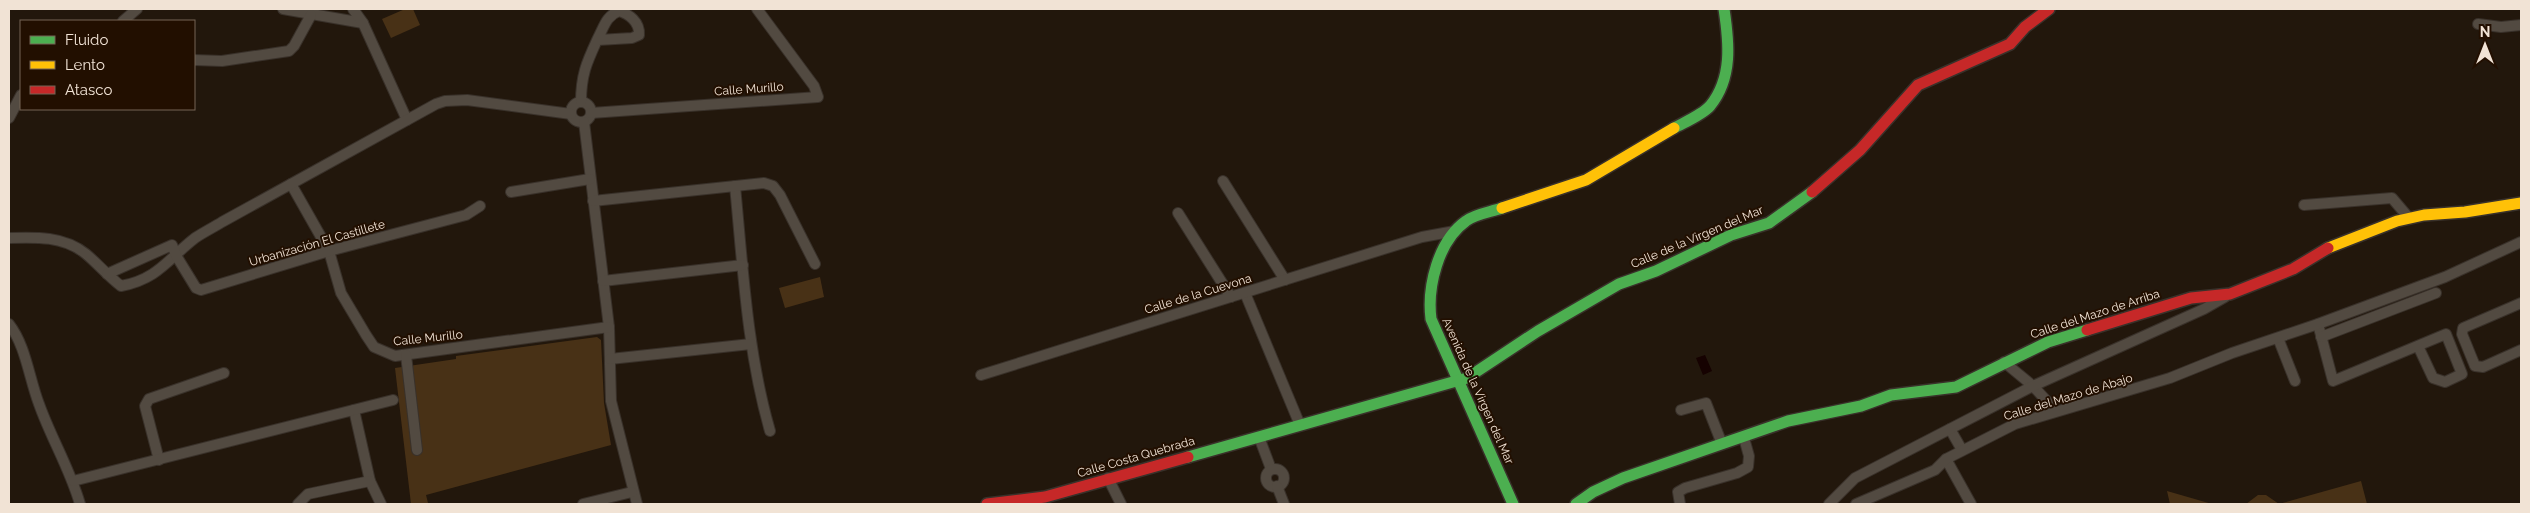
<svg xmlns="http://www.w3.org/2000/svg" width="2530" height="513" font-family="Raleway,sans-serif">
<style>
.green{fill:#483116}
.water{fill:#160201}
.lines{fill:none;stroke-linecap:round;stroke-linejoin:round}
.street-casing{stroke:#39312a;stroke-width:12}
.fast-casing{stroke:#39312a;stroke-width:14}
.slow-casing{stroke:#39312a;stroke-width:14}
.jam-casing{stroke:#39312a;stroke-width:14}
.street{stroke:#524a41;stroke-width:10}
.fast{stroke:#4caf50;stroke-width:11}
.slow{stroke:#ffc107;stroke-width:11}
.jam{stroke:#c62828;stroke-width:11}
.labels{text-anchor:middle;dominant-baseline:central;stroke-width:4;stroke-linejoin:round;paint-order:stroke}
.street-label{font-size:12px;fill:#f1e3d5;stroke:#220f00}
</style>
<rect width="100%" height="100%" fill="#22170c"/>
<g class="green">
<polygon points="405,9 413,9 420,25 391,38 382,19"/>
<polygon points="820,277 824,297 785,308 779,288"/>
<polygon points="597,337 601,340 604,403 611,445 426,495 428,503 411,504 395,368 456,359 456,356"/>
<polygon points="2361,481 2367,504 2246,504 2258,495 2266,495 2279,504"/>
<polygon points="2167,491 2212,504 2170,504"/>
</g>
<polygon class="water" points="1705,355 1712,371 1703,375 1696,358"/>
<g class="lines">
<defs>
<g id="street">
<polyline points="283,9 363,23"/>
<polyline points="353,9 363,23 407,120"/>
<polyline points="123,21 137,9"/>
<polyline points="2478,24 2501,27 2521,25"/>
<polyline points="194,60 222,61 289,51 294,46 311,15"/>
<circle cx="581" cy="112" r="10"/>
<path d="M581,102C581,74 587,62 598,38C604,27 606,16 619,11C629,14 640,22 639,35L632,38L598,40"/>
<polyline points="591,113 818,97 814,86 757,9"/>
<polyline points="9,118 21,95"/>
<polyline points="584,122 609,327 611,401 637,504"/>
<polyline points="1223,181 1285,280"/>
<polyline points="291,184 329,251 341,293 366,335 374,347 395,356 609,327"/>
<path d="M735,186C743,268 747,351 770,431"/>
<polyline points="511,192 590,179"/>
<polyline points="593,201 764,183 773,186 780,195 815,264"/>
<polyline points="2304,205 2392,198 2409,218"/>
<polyline points="1178,213 1231,297"/>
<path d="M9,238C36,237 64,236 86,254C98,264 108,276 121,286C158,279 168,259 195,238C204,232 214,227 222,222L436,104L445,101L467,100L571,114"/>
<polyline points="107,274 172,245 177,257 196,288 201,290 329,251 466,215 480,206"/>
<polyline points="603,281 743,265"/>
<polyline points="1245,293 1300,425"/>
<polyline points="2521,303 2463,328 2462,334 2475,366 2483,367 2521,350"/>
<path d="M9,324C26,346 29,378 39,404C51,438 70,469 80,504"/>
<polyline points="2318,324 2333,381 2446,334 2462,374 2445,382 2433,378 2418,346"/>
<polyline points="2321,337 2436,293"/>
<polyline points="2278,338 2295,381"/>
<polyline points="406,355 417,450"/>
<polyline points="610,359 751,344"/>
<polyline points="2004,362 2033,386 2056,411"/>
<polyline points="981,375 1422,237 1455,231"/>
<polyline points="354,410 370,481 381,504"/>
<polyline points="1681,410 1706,403 1722,444"/>
<polyline points="1950,429 1962,450"/>
<polyline points="1259,437 1271,469"/>
<polyline points="1946,459 1971,504"/>
<polyline points="159,460 145,406 149,399 224,373"/>
<circle cx="1275" cy="478" r="9"/>
<polyline points="1108,478 1121,504"/>
<polyline points="73,481 393,400"/>
<polyline points="1277,486 1284,504"/>
<polyline points="298,504 308,494 370,481"/>
<polyline points="583,504 632,492"/>
<polyline points="1680,504 1678,492 1685,488 1737,473 1748,467 1749,456 1744,438"/>
<polyline points="1829,504 1855,478 2033,386 2204,309 2225,297"/>
<polyline points="1856,504 1935,470 1946,459 2015,424 2170,378 2232,353 2318,324 2445,277 2521,242"/>
</g>
<g id="fast">
<path d="M1674,128C1685,122 1702,115 1710,106C1733,78 1729,42 1724,9"/>
<path d="M1502,208C1491,212 1475,214 1466,221C1438,241 1427,287 1431,319L1513,504"/>
<polyline points="1188,457 1467,378 1538,331 1619,284 1656,271 1731,235 1769,223 1812,192"/>
<polyline points="1576,504 1593,492 1623,478 1788,421 1861,406 1891,395 1956,387 2048,342 2087,330"/>
</g>
<g id="slow">
<polyline points="1502,208 1586,180 1674,128"/>
<polyline points="2328,248 2397,221 2424,215 2465,212 2521,203"/>
</g>
<g id="jam">
<polyline points="1812,192 1860,150 1918,85 2010,44 2025,27 2049,9"/>
<polyline points="2087,330 2191,298 2230,294 2293,269 2328,248"/>
<polyline points="987,504 1045,497 1188,457"/>
</g>
</defs>
<use href="#street" class="street-casing"/>
<use href="#fast" class="fast-casing"/>
<use href="#slow" class="slow-casing"/>
<use href="#jam" class="jam-casing"/>
<use href="#street" class="street"/>
<use href="#fast" class="fast"/>
<use href="#slow" class="slow"/>
<use href="#jam" class="jam"/>
</g>
<g class="labels">
<g class="street-label">
<text transform="translate(749 89) rotate(-4)">Calle Murillo</text>
<text transform="translate(1697 237) rotate(-23)">Calle de la Virgen del Mar</text>
<text transform="translate(317 243) rotate(-16)">Urbanización El Castillete</text>
<text transform="translate(1198 294) rotate(-17)">Calle de la Cuevona</text>
<text transform="translate(2095 314) rotate(-18)">Calle del Mazo de Arriba</text>
<text transform="translate(428 338) rotate(-6)">Calle Murillo</text>
<text transform="translate(1478 391) rotate(66)">Avenida de la Virgen del Mar</text>
<text transform="translate(2068 397) rotate(-17)">Calle del Mazo de Abajo</text>
<text transform="translate(1136 457) rotate(-16)">Calle Costa Quebrada</text>
</g>
</g>
<rect width="2530" height="513" fill="none" stroke="#f1e3d5" stroke-width="20"/>
<rect x="20" y="20" width="175" height="90" fill="#220f00" stroke="#756455"/>
<rect x="30" y="36" width="25" height="8" fill="#4caf50" stroke="#756455"/>
<text x="65" y="45" font-size="15" fill="#f1e3d5">Fluido</text>
<rect x="30" y="61" width="25" height="8" fill="#ffc107" stroke="#756455"/>
<text x="65" y="70" font-size="15" fill="#f1e3d5">Lento</text>
<rect x="30" y="86" width="25" height="8" fill="#c62828" stroke="#756455"/>
<text x="65" y="95" font-size="15" fill="#f1e3d5">Atasco</text>
<g transform="translate(2485 45)" stroke="#220f00" stroke-width="4" paint-order="stroke">
<path d="M0-4L9 19L0 12L-9 19Z" fill="#f1e3d5"/>
<text y="-8" font-size="14" font-weight="bold" text-anchor="middle" fill="#f1e3d5">N</text>
</g>
</svg>
